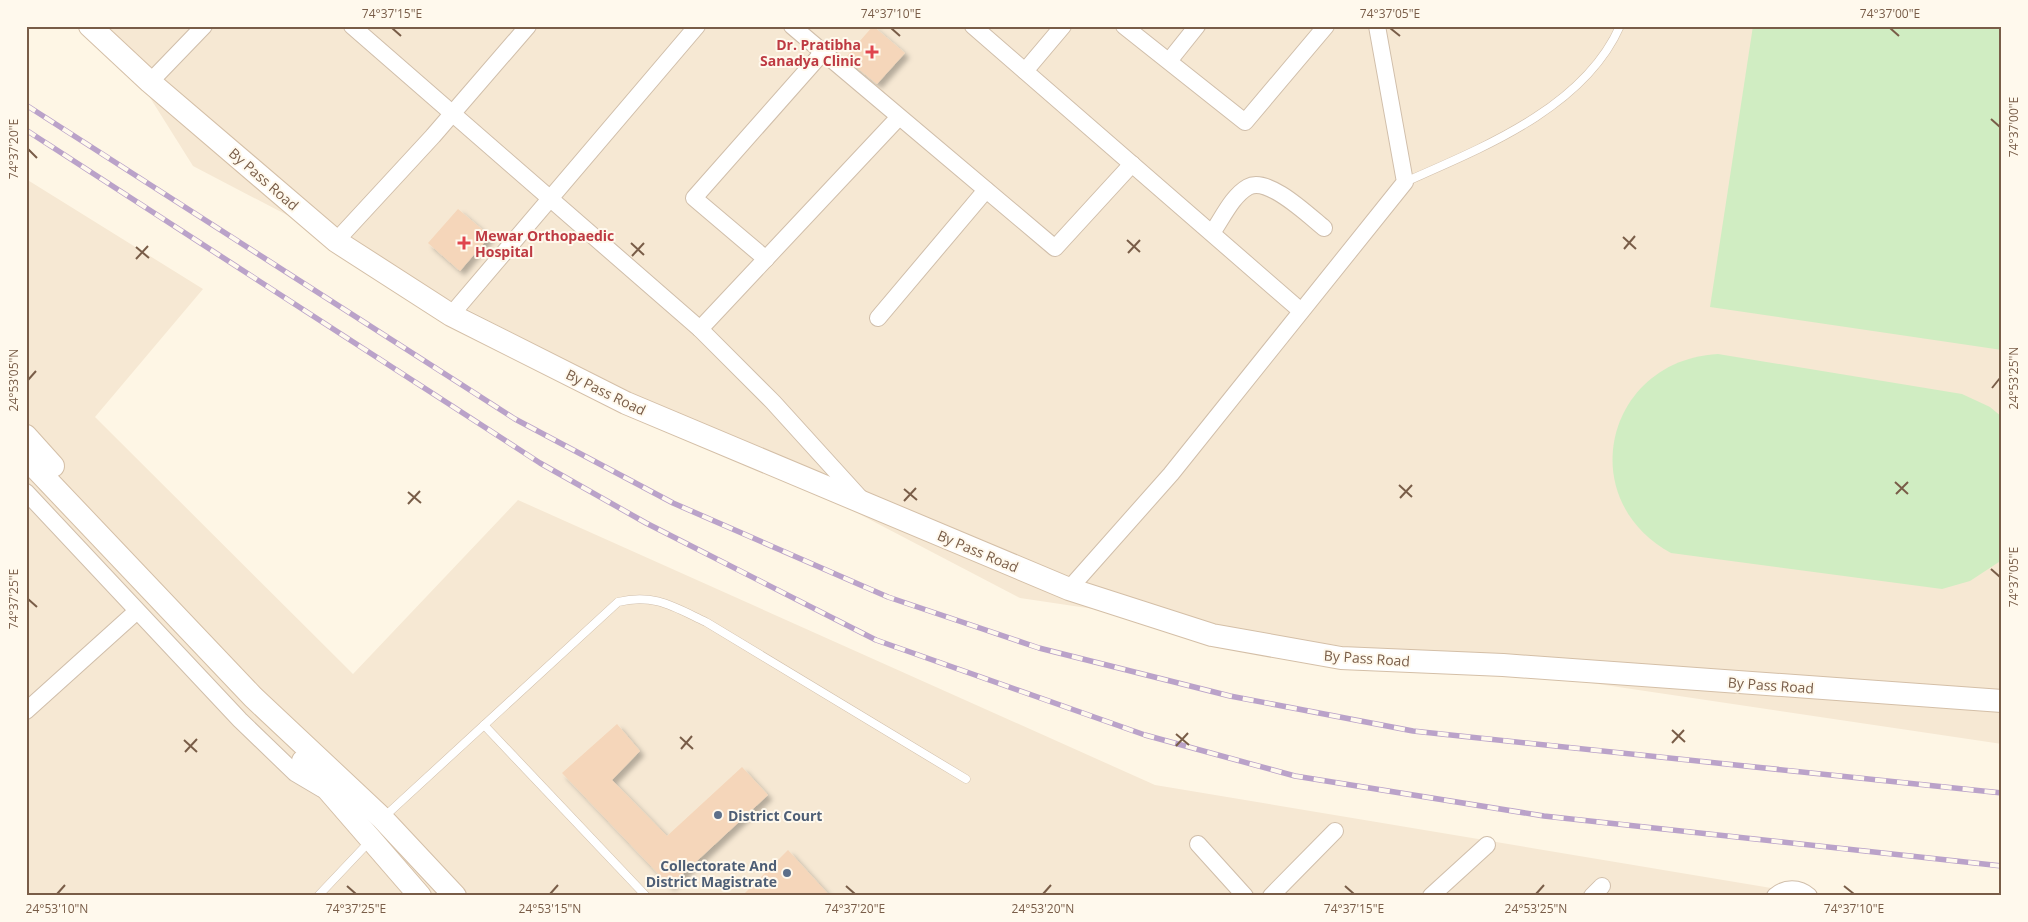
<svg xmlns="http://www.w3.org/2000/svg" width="2028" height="922" font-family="'Open Sans',sans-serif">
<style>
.residential{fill:#f6e8d3}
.green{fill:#d0edc2}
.building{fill:#f5d6ba;filter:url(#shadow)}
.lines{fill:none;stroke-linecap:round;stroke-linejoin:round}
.lane-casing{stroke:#d0beaa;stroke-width:9}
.street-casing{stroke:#d0beaa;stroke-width:18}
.secondary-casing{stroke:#d4bfa7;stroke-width:24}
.lane{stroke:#fff;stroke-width:8}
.street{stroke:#fff;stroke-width:16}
.secondary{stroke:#fff;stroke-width:22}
.rail-casing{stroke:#baa2c9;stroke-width:5.5}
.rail{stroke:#fff9ed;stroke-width:4;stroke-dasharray:11;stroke-linecap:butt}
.ticks{fill:none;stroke:#795d48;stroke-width:2}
.health-dot{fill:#e0444e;stroke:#fff9ed;stroke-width:2}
.service-dot{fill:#5c6f8a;stroke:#fff9ed;stroke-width:2}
.labels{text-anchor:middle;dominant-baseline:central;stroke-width:4;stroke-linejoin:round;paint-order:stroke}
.health-label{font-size:14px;font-weight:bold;fill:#be3a42;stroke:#fff9ed;text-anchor:end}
.street-label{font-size:14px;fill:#795d48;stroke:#fff9ed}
.service-label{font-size:14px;font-weight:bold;fill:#4e5e75;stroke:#fff9ed;text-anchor:start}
.neatline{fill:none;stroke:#795d48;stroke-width:2}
.ticks-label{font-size:12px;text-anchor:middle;fill:#795d48}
</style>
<defs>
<filter id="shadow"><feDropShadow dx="4.5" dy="4.5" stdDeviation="2.5" flood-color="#0004"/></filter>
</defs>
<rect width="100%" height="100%" fill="#fef6e5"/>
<g class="residential">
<polygon points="105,26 2002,26 2002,744 1020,598 193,166"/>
<polygon points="26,179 203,289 95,417 353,674 518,500 1155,785 1819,896 26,896"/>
</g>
<g class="green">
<polygon points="1753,26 2002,26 2002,350 1710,307"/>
<path d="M1718,354L1962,394L1990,407L2002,417V560L1970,581L1942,589L1671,553C1572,499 1606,360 1718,354Z"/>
</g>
<g class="building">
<polygon points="873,26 905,53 877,84 845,58"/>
<polygon points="458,209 490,236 460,271 428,243"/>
<polygon points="617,724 640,751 612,780 667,836 742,767 768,795 670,886 562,773"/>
<polygon points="788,850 830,896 742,896"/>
</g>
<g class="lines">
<defs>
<g id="lane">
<path d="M1405,182C1482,148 1584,108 1620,26"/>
<polyline points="484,725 646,896"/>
<path d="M384,817L618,602C654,593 674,607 706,622L966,779"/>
<polyline points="318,896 370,841"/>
</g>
<g id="street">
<polyline points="352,26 700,329 773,402 862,500"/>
<polyline points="792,26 1055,248 1132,164"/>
<polyline points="973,26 1301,311"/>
<polyline points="1124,26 1245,122 1326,26"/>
<polyline points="1169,61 1197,26"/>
<polyline points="1025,71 1063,26"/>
<polyline points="150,82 204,26"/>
<path d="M1212,233C1222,219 1232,196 1248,187C1268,176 1308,215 1324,228"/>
<polyline points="336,241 433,136 528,26"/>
<polyline points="766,259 694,198 823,52"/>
<polyline points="451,315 697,26"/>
<polyline points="878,318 986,190"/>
<polyline points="700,329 899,117"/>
<polyline points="26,492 240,720 295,773 322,789"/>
<polyline points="1069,589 1171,474 1405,182 1377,26"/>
<polyline points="26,711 137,611"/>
<polyline points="1198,844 1245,896"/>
<polyline points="1271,896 1335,831"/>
<polyline points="1431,896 1487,845"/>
<polyline points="1592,896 1602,886"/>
<path d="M1775,896C1785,887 1799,887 1809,896"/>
</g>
<g id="secondary">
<polyline points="90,26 150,82 336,241 451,315 626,403 1069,589 1212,635 1341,658 1503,665 2002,701"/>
<polyline points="26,436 53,466"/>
<polyline points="26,458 253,697 382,818 455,896"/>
<polyline points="303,761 420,896"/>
</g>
</defs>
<use href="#lane" class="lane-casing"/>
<use href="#street" class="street-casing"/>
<use href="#secondary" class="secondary-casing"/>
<use href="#lane" class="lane"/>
<use href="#street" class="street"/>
<use href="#secondary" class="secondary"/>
<defs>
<g id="rail">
<polyline points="26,105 515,419 673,503 888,597 1039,648 1230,696 1413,731 2002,793"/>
<polyline points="26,130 540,463 646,523 876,640 1145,735 1295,776 1544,816 2002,866"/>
</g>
</defs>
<use href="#rail" class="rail-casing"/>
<use href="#rail" class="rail"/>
</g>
<path class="ticks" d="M392,28L401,36M891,28L900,36M1390,28L1400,36M1890,28L1899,36M1991,119L2000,127M28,149L37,158M1623,237L1636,249M1127,240L1140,252M631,243L644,255M136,247L149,258M1624,249L1635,236M1128,253L1140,240M632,256L644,243M136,259L148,246M28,380L36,371M1992,388L2000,378M1895,482L1908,494M1399,485L1412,497M904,489L917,500M408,492L421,503M1896,494L1908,482M1400,498L1412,485M904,501L916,488M408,504L420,491M1991,569L2000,577M28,599L37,607M1672,730L1685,742M1176,734L1189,745M680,737L693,749M184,740L197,752M1672,743L1684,730M1176,746L1188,733M681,749L692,736M185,752L197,739M347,886L356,894M846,886L855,894M1345,886L1354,894M1844,886L1854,894M57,894L65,885M550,894L558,885M1043,894L1051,885M1536,894L1544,885"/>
<g class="health-dot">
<path d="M869.5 44.5h5v5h5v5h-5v5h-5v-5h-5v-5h5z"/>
<path d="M461.5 235.5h5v5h5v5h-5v5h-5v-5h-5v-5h5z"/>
</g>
<g class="service-dot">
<circle cx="718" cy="815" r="5"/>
<circle cx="787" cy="873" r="5"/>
</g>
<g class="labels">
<g class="health-label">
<text x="861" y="44">Dr. Pratibha<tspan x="861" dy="16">Sanadya Clinic</tspan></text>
<text x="475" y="235" text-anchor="start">Mewar Orthopaedic<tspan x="475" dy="16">Hospital</tspan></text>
</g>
<g class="street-label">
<text transform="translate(264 179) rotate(41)">By Pass Road</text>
<text transform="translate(606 392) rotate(26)">By Pass Road</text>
<text transform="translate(978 551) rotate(23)">By Pass Road</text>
<text transform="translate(1367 658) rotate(4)">By Pass Road</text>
<text transform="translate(1771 685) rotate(4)">By Pass Road</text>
</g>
<g class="service-label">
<text x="728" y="815">District Court</text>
<text x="777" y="865" text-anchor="end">Collectorate And<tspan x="777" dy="16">District Magistrate</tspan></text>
</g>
</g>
<rect width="2028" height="922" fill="none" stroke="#fff9ed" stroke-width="55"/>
<rect x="28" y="28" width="1972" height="866" class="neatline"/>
<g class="ticks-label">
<text x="392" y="18">74°37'15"E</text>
<text x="891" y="18">74°37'10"E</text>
<text x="1390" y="18">74°37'05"E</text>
<text x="1890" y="18">74°37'00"E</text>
<text transform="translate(2014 127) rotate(-90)" y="4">74°37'00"E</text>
<text transform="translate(14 149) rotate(-90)" y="4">74°37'20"E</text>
<text transform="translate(2014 378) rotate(-90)" y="4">24°53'25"N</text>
<text transform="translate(14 380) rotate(-90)" y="4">24°53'05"N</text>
<text transform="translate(2014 577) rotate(-90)" y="4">74°37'05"E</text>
<text transform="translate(14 599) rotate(-90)" y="4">74°37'25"E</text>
<text x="57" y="913">24°53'10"N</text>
<text x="356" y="913">74°37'25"E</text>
<text x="550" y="913">24°53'15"N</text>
<text x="855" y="913">74°37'20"E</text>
<text x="1043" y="913">24°53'20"N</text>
<text x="1354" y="913">74°37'15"E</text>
<text x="1536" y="913">24°53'25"N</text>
<text x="1854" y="913">74°37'10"E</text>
</g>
</svg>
